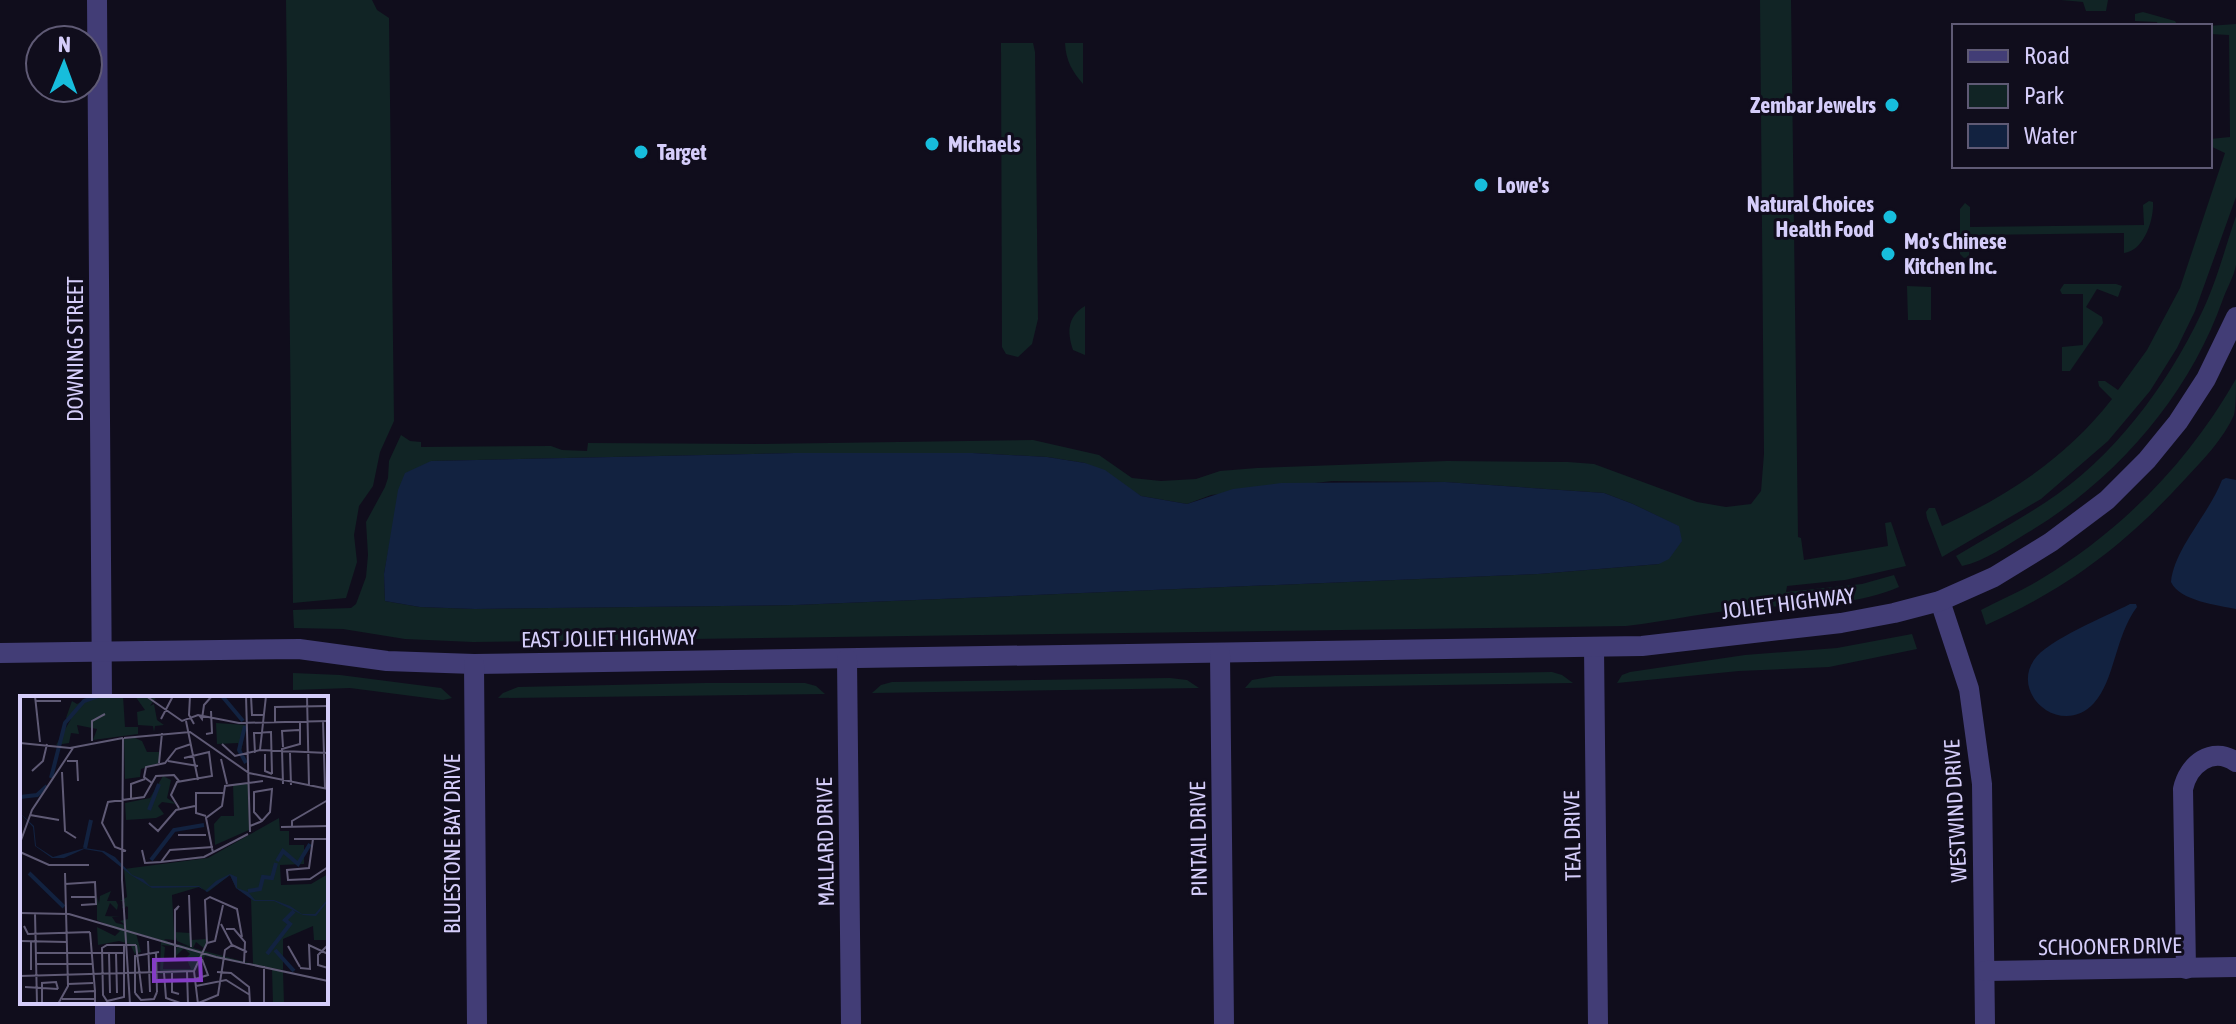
<svg xmlns="http://www.w3.org/2000/svg" width="2236" height="1024" font-family="'Asap Condensed',sans-serif">
<style>
.green{fill:#112425;fill-rule:evenodd}
.water{fill:#122240}
.lines{fill:none;stroke-linecap:round;stroke-linejoin:round}
.street{stroke:#423d76;stroke-width:20}
.poi-dot{fill:#17bddc;stroke:#100d1c;stroke-width:3}
.labels{text-anchor:middle;dominant-baseline:central;stroke-width:6;stroke-linejoin:round;paint-order:stroke}
.poi-label{font-size:22px;font-weight:bold;fill:#d5cdfa;stroke:#100d1c;text-anchor:start}
.street-label{font-size:22px;fill:#d5cdfa;stroke:#100d1c}
.inset-river{fill:none;stroke:#122240;stroke-width:4}
.inset-road{fill:none;stroke:#5f5a75;stroke-width:2}
.view{fill:#843cc5;fill-opacity:0.15;stroke:#843cc5;stroke-width:4}
.inset-edge{fill:none;stroke:#d5cdfa;stroke-width:4}
</style>
<rect width="100%" height="100%" fill="#100d1c"/>
<g class="green">
<polygon points="286,0 372,0 377,10 389,18 394,421 380,452 373,486 359,506 354,535 357,562 346,598 293,603"/>
<path d="M1760,0H1791L1798,537L1801,538L1804,560L1888,546L1885,523L1891,522L1906,566L1845,580L1787,586L1786,592L1862,584L1894,575L1899,587C1853,607 1803,604 1754,608C1711,611 1669,621 1626,626L473,642L405,639L343,629L294,628L293,610L351,608L356,604L366,577L368,555L366,522L385,487L388,478L389,461L401,435L410,441L421,442V447L551,446L562,450L587,451L588,443L757,444L1033,440L1099,455L1132,478L1161,481L1196,479L1220,471L1257,468L1447,461L1568,462L1594,464L1697,502L1726,507L1751,504L1761,491L1764,454ZM795,453H972L1047,457L1085,463L1141,496L1187,504L1211,495L1332,481L1445,482L1604,493L1633,504L1678,526L1659,564L1538,574L795,605L475,609L420,607L385,601L384,574L393,525L431,461Z"/>
<polygon points="2061,0 2108,0 2106,11 2086,11 2083,2"/>
<polygon points="2143,12 2175,21 2178,26 2158,26 2157,22 2135,21 2135,14"/>
<path d="M2236,24V197L2195,311L2177,348L2150,391L2108,441L2041,499L1942,557L1927,518L1926,512L1929,508H1935L1942,526C2009,495 2066,458 2112,399L2099,386L2098,381H2105L2118,390L2147,350L2180,288L2225,153L2210,146V139L2230,137L2229,35L2210,34V26H2208Z"/>
<polygon points="1001,43 1033,43 1035,52 1038,319 1032,344 1018,357 1006,354 1002,347"/>
<path d="M1065,43H1083V84C1072,71 1066,61 1065,43Z"/>
<path d="M2149,201L2153,202C2154,220 2144,251 2124,253V233L1970,235L1969,257L1964,258L1960,254V209L1965,203L1970,207V227L2144,225L2143,205Z"/>
<path d="M2236,216C2236,231 2236,250 2236,265C2234,276 2227,288 2223,299C2189,396 2115,481 2027,533C2007,545 1985,561 1962,566L1956,556C1986,538 2017,521 2046,502C2113,458 2167,386 2201,314C2216,284 2225,248 2236,216Z"/>
<polygon points="2064,284 2116,284 2122,286 2118,297 2097,289 2086,307 2102,317 2103,323 2070,371 2062,371 2062,347 2083,345 2083,294 2062,294 2060,290"/>
<polygon points="1907,286 1931,287 1931,320 1908,320"/>
<path d="M1085,306V355L1073,350C1067,332 1067,317 1085,306Z"/>
<path d="M2236,379C2236,390 2236,405 2234,415C2224,438 2203,460 2186,478C2125,545 2068,588 1986,625L1981,610C2001,599 2022,591 2041,579C2123,530 2189,461 2236,379Z"/>
<polygon points="1912,634 1917,649 1829,667 1739,671 1617,683 1622,675 1630,672 1745,655 1837,648"/>
<polygon points="1552,672 1562,675 1573,683 1245,688 1252,680 1275,676"/>
<polygon points="293,673 340,675 441,688 452,698 443,700 350,688 293,690"/>
<polygon points="1170,678 1187,680 1199,688 872,693 881,685 892,682"/>
<polygon points="705,683 805,683 816,686 825,694 498,698 503,693 518,687"/>
</g>
<g class="water">
<polygon points="795,453 972,453 1047,457 1085,463 1105,470 1141,496 1187,504 1233,489 1281,483 1445,482 1604,493 1633,504 1679,526 1682,541 1669,559 1659,564 1538,574 795,605 475,609 420,607 385,601 384,574 398,490 405,473 431,461"/>
<path d="M2226,478L2236,480V609C2217,605 2180,601 2171,582C2174,549 2209,514 2222,480Z"/>
<path d="M2130,604H2136L2137,607C2115,636 2115,680 2094,703C2062,738 2010,695 2034,660C2047,640 2107,616 2130,604Z"/>
</g>
<g class="lines">
<g class="street">
<polyline points="97,0 102,698"/>
<polyline points="1940,601 1969,689 1982,784 1985,1024"/>
<polyline points="1594,647 1598,1024"/>
<polyline points="0,653 299,649 387,661 474,664 1642,646 1841,623 1894,613 1940,601 1994,577 2051,542 2107,500 2147,460 2178,422 2206,379 2236,317"/>
<polyline points="1220,654 1224,1024"/>
<polyline points="847,659 851,1024"/>
<polyline points="474,664 477,1024"/>
<path d="M2186,969L2183,789C2188,765 2212,745 2236,762"/>
<polyline points="1985,971 2236,967"/>
<polyline points="105,1002 105,1024"/>
</g>
</g>
<g class="poi-dot">
<circle cx="1892" cy="105" r="8"/>
<circle cx="932" cy="144" r="8"/>
<circle cx="641" cy="152" r="8"/>
<circle cx="1481" cy="185" r="8"/>
<circle cx="1890" cy="217" r="8"/>
<circle cx="1888" cy="254" r="8"/>
</g>
<g class="labels">
<g class="poi-label">
<text x="1876" y="105" text-anchor="end">Zembar Jewelrs</text>
<text x="948" y="144">Michaels</text>
<text x="657" y="152">Target</text>
<text x="1497" y="185">Lowe's</text>
<text x="1874" y="204" text-anchor="end">Natural Choices<tspan x="1874" dy="25">Health Food</tspan></text>
<text x="1904" y="241">Mo's Chinese<tspan x="1904" dy="25">Kitchen Inc.</tspan></text>
</g>
<g class="street-label">
<text transform="translate(75 349) rotate(-90)">DOWNING STREET</text>
<text transform="translate(1788 603) rotate(-7)">JOLIET HIGHWAY</text>
<text transform="translate(609 638) rotate(-1)">EAST JOLIET HIGHWAY</text>
<text transform="translate(1955 811) rotate(-93)">WESTWIND DRIVE</text>
<text transform="translate(1572 836) rotate(-91)">TEAL DRIVE</text>
<text transform="translate(1198 839) rotate(-91)">PINTAIL DRIVE</text>
<text transform="translate(825 842) rotate(-91)">MALLARD DRIVE</text>
<text transform="translate(452 844) rotate(-90)">BLUESTONE BAY DRIVE</text>
<text transform="translate(2110 946) rotate(-1)">SCHOONER DRIVE</text>
</g>
</g>
<g transform="translate(20 696)">
<rect width="308" height="308" fill="#100d1c"/>
<path d="M72,0H103L105,31H118V38L73,44L77,33L57,29L59,38L51,37L49,47L36,49L51,23L46,22L52,5L57,8ZM115,0H137L130,10L134,8L137,24L144,29L135,30L134,36L133,30L118,29L117,16L125,14ZM196,27L226,29L221,56L218,47L197,48ZM115,42L122,45L127,56H139V67L121,73L120,81L105,83L104,43ZM143,80L151,84L147,102L156,108L142,106L138,110L144,118L136,122L106,124L105,107L130,102ZM228,87L229,134L195,149L194,128L201,120H214L213,88ZM259,122L260,135H269V149H284V168L260,169L261,189L291,188L308,178V244H294L293,230L263,243V274L185,260L175,276L145,278H140L141,244L116,237L121,256L115,258L110,248L99,245L78,249L77,231L95,240L100,235L77,224V200L79,208L80,200L91,195L87,205H96L98,209L97,214L90,207L85,220L101,221H92L96,227L105,229L100,225L108,223V211L106,210L105,212H102L105,205H100L107,201L104,173L188,162ZM210,179L216,192L231,202L233,268L158,248L153,263L164,252L170,258L166,262L171,273H143L145,251L140,249L155,250L144,243L154,244L155,238L157,245L173,252L176,246L185,253L187,243L171,244L170,237L154,236L152,199L179,191L188,196ZM252,273L263,276L264,308H253Z" fill="#112425" fill-rule="evenodd"/>
<path d="M0,117L14,130L16,150L33,161L65,152L84,155L95,161L112,179L123,183L130,190H179L185,195L196,185L210,178L217,181V192L228,196L235,204H254L270,210L282,218H295L307,204L308,205L296,220L283,219L254,205H234L216,192L210,179L187,196L179,191L132,192L111,179L82,156L64,153L44,162H32L15,150L13,131Z" fill="#122240"/>
<path class="inset-river" d="M202,0L223,25M225,30L219,54L226,67M31,82L45,27L64,5L78,0M0,101L17,99L27,90M129,114L139,88M65,152L71,124M131,164L154,134L184,129M257,165L263,155L278,168L290,148M9,177L44,211M228,195L240,193L243,181L252,182L256,167M255,254L274,275M247,258L270,228L265,224L274,215"/>
<path class="inset-road" d="M15,0L20,46M126,0L162,25L178,19L219,27L308,25M170,0L169,19L174,28M226,0L230,136M231,0L232,19H243M287,0L289,90M15,5H41M179,19L182,23L184,9L192,0M141,23L153,0M166,25L178,84M303,25L305,92M255,26V11L308,10M186,38L192,37L191,15M103,42L102,184L110,308M104,42L170,36L229,77L308,93M72,45V25L85,18M0,47L50,52L103,42M202,48L215,60L240,54L308,57M263,51L262,35L279,34M240,54L246,0M235,57L234,37L251,36L252,78M270,57L271,89M245,58V75L252,78M201,63L207,88M47,65H57L58,85M148,65L178,70M139,67L142,37M12,75L23,65L27,48M42,76L45,135L56,142M132,87L124,81L126,71L145,67L156,53L171,48M263,88L262,53L280,48V26M111,104V88L125,83M159,112L151,99L157,86L192,80L189,56L164,62M10,119L39,124M186,120L176,117V97H203M129,127L138,135L156,114L175,110M230,130L240,126L242,125L250,116L252,93L234,96V116L242,125M261,131L308,130M272,131V125L308,104M158,139H186M274,143H308M293,143L289,172L267,174L268,184L290,183L308,171M0,147L12,114L53,52M122,154L125,167L141,166L150,154L193,151M106,155L95,151L82,127L88,106L124,101L136,80L154,79L159,85M0,156L29,169H69M193,157L186,122L202,110L205,90L243,85M141,166L184,161L228,138M45,188L75,186L76,208L61,209M169,199L171,251M51,201H76M0,217L49,218L196,261L308,285M15,217L17,308M201,228L212,249L227,256M4,230L8,238L70,236M206,233H214L225,246L224,267M70,236L75,295M0,245L47,246M128,245L130,296M11,246V274M187,247L195,245L203,209M104,249V301L87,305L83,299L82,252L87,249H116M116,249L122,297M308,249L298,259V269L308,272M268,250L280,271M136,256L137,296M16,257H104M89,257L90,297M96,257L97,297M155,263V214L159,210L156,214M16,268H73M280,272L290,273L289,249L308,258M174,275L178,308M167,276L168,308M197,276L211,277L229,291L230,308M144,277L146,302L163,308M152,277V296L159,298M0,280L174,275L187,247L185,204L190,201L217,213L222,241M175,283L188,279L182,263M48,288L73,287M176,290L206,284L230,299M5,291L38,293M54,296L75,295V308M115,297V260L139,256M115,297L121,304L134,303L137,296M42,303H75M22,308V287L36,286L38,293M38,308L48,290L45,177M176,308L198,299L205,254L212,249M244,308V270"/>
<path class="view" d="M180,263L181,284L134,285V264Z"/>
<rect width="308" height="308" class="inset-edge"/>
</g>
<rect x="1952" y="24" width="260" height="144" fill="#100d1c" stroke="#5f5a75" stroke-width="2"/>
<rect x="1968" y="50" width="40" height="12" fill="#423d76" stroke="#5f5a75" stroke-width="2"/>
<text x="2024" y="64" font-size="24" fill="#d5cdfa">Road</text>
<rect x="1968" y="84" width="40" height="24" fill="#112425" stroke="#5f5a75" stroke-width="2"/>
<text x="2024" y="104" font-size="24" fill="#d5cdfa">Park</text>
<rect x="1968" y="124" width="40" height="24" fill="#122240" stroke="#5f5a75" stroke-width="2"/>
<text x="2024" y="144" font-size="24" fill="#d5cdfa">Water</text>
<g transform="translate(64 64) rotate(1)"><circle r="38" fill="#100d1c" stroke="#5f5a75" stroke-width="2"/>
<path d="M0-6L14 30L0 20L-14 30Z" fill="#17bddc"/>
<text y="-12" font-size="22" font-weight="bold" text-anchor="middle" fill="#d5cdfa">N</text>
</g>
</svg>
